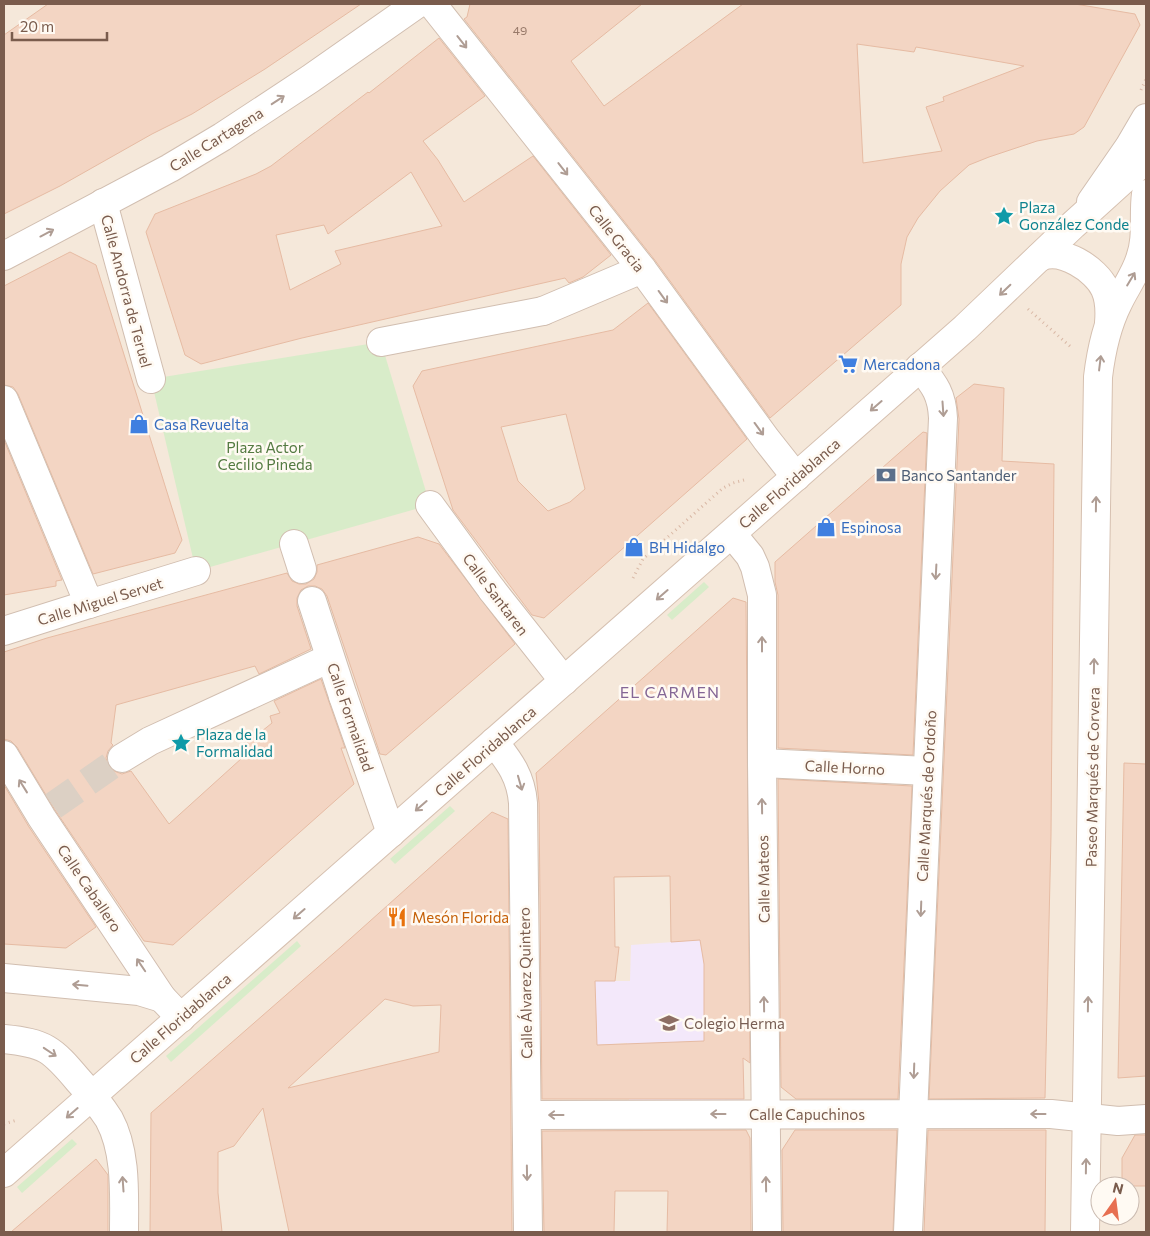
<svg xmlns="http://www.w3.org/2000/svg" width="1150" height="1236" font-family="Commissioner,sans-serif">
<style>
.residential{fill:#f5e8da;fill-rule:evenodd}
.education{fill:#f3e8fa}
.green{fill:#d8ecc9}
.building{fill:#f3d5c3;stroke:#e6bba3;fill-rule:evenodd}
.lines{fill:none;stroke-linecap:round;stroke-linejoin:round}
.pedestrian-tunnel{stroke:#dcd0c4;stroke-width:28;stroke-dasharray:28 14;stroke-linecap:butt}
.pedestrian-casing{stroke:#d1beb0;stroke-width:30}
.minor-casing{stroke:#d1beb0;stroke-width:30}
.secondary-casing{stroke:#d6c0b0;stroke-width:30}
.path{stroke:#d9b8a5;stroke-width:3;stroke-dasharray:1 4;stroke-linecap:butt}
.pedestrian{stroke:#fff;stroke-width:28}
.minor{stroke:#fff;stroke-width:28}
.secondary{stroke:#fff;stroke-width:28}
.oneway{stroke:#af9d94}
.labels{text-anchor:middle;dominant-baseline:central;stroke-width:5;stroke-linejoin:round;paint-order:stroke}
.number-label{font-size:12px;fill:#987a6a}
.street-label{font-size:15px;fill:#7a5c4d;stroke:#fffaf3}
.culture-label{font-size:15px;fill:#0d838f;stroke:#fffaf3;text-anchor:start}
.shop-label{font-size:15px;fill:#366cbe;stroke:#fffaf3;text-anchor:start}
.park-label{font-size:15px;fill:#537a41;stroke:#fffaf3}
.service-label{font-size:15px;fill:#4e5e75;stroke:#fffaf3;text-anchor:start}
.food-label{font-size:15px;fill:#c56008;stroke:#fffaf3;text-anchor:start}
.education-label{font-size:15px;fill:#785e54;stroke:#fffaf3;text-anchor:start}
.neighbourhood-label{font-size:16px;letter-spacing:1px;fill:#846695;stroke:#fffaf3}
</style>
<rect width="100%" height="100%" fill="#fdf6ec"/>
<path class="residential" d="M4,4H1146V1232H4ZM1100,1186H1130V1216H1100Z"/>
<polygon class="education" points="701,940 704,965 704,1015 743,1014 744,1101 629,1101 627,1043 597,1045 596,1012 540,1011 541,981 630,981 631,945"/>
<g class="green">
<polygon points="381,342 430,505 196,571 151,379"/>
<polygon points="704,582 709,587 672,620 667,615"/>
<polygon points="450,806 455,811 395,864 390,859"/>
<polygon points="297,941 301,946 171,1062 166,1056"/>
<polygon points="72,1139 77,1144 22,1193 17,1187"/>
</g>
<g class="building">
<polygon points="48,4 361,4 265,69 192,114 152,134 60,186 4,214 4,35"/>
<path d="M470,4H642L571,61L604,106L743,4H1075L1135,14L1140,25L1084,127L1074,134L1037,141L989,157L969,165L940,191L918,218L907,237L901,264V305L770,418L654,259L464,19L467,17ZM857,44L914,52L916,47L1024,66L943,97L944,101L926,107L942,151L863,163Z"/>
<path d="M439,38L485,96L423,141L438,160L464,202L533,156L611,255L583,277L569,283L565,278L302,338L201,364L185,355L146,232L155,214L256,174L271,166L368,92L369,93ZM411,172L442,226L335,251L341,264L290,290L276,235L324,225L328,234Z"/>
<polygon points="70,252 96,265 182,540 175,553 93,574 18,394 13,387 4,385 4,286"/>
<path d="M648,303L747,439L544,618L532,615L453,510L413,386L422,371L613,330ZM566,414L585,489L570,502L548,511L518,481L501,427Z"/>
<polygon points="974,384 1004,388 1002,461 1054,464 1051,835 1045,1098 929,1099 959,419 956,398"/>
<polygon points="923,432 927,433 913,755 778,748 778,595 775,582 775,562"/>
<polygon points="4,440 62,580 56,581 56,586 4,595"/>
<polygon points="418,537 439,544 515,644 386,755 380,754 327,596 322,589 315,586 308,586 301,590 297,598 297,606 311,649 259,674 255,666 116,705 111,743 113,745 108,751 106,758 108,766 114,771 122,774 131,771 169,824 242,758 236,752 272,723 270,716 280,713 274,701 321,679 345,748 341,748 354,784 173,945 144,941 55,810 17,747 11,741 4,739 4,652 47,638 287,573 292,581 299,584 306,584 314,579 317,572 317,565"/>
<path d="M733,598L746,602L750,1063L743,1058L744,1099H542L539,803L536,773ZM670,876L671,942L700,940L704,964V1041L597,1045L595,981H615L619,947H615L614,877Z"/>
<polygon points="1124,763 1146,764 1146,1076 1118,1078"/>
<polygon points="778,779 912,786 898,1099 796,1099 781,1087"/>
<polygon points="4,785 29,827 96,927 66,948 4,944"/>
<path d="M492,812L508,819L512,1232H289L263,1108L234,1146L218,1152V1193L222,1232H150L151,1113L341,947ZM385,999L413,1006L441,1005L439,1052L288,1088Z"/>
<polygon points="746,1130 750,1138 751,1232 667,1232 668,1191 615,1191 614,1232 544,1232 542,1131"/>
<polygon points="795,1130 897,1130 893,1232 783,1232 782,1150"/>
<polygon points="928,1130 1046,1130 1045,1232 924,1232"/>
<polygon points="1135,1135 1146,1135 1146,1186 1122,1186 1122,1158"/>
<polygon points="96,1159 108,1175 108,1232 11,1232"/>
</g>
<g class="lines">
<polyline class="pedestrian-tunnel" points="53,806 122,758"/>
<defs>
<g id="pedestrian">
<polyline points="381,342 543,311"/>
<polyline points="4,400 89,604 196,571"/>
<polyline points="430,505 492,590"/>
<polyline points="294,544 302,569"/>
<polyline points="312,601 343,696"/>
<polyline points="122,758 150,741 330,658"/>
</g>
<g id="minor">
<polyline points="432,4 642,269 766,439 796,477"/>
<polyline points="1091,202 1129,147 1146,118"/>
<polyline points="103,203 151,379"/>
<polyline points="4,256 170,168 222,137 310,79 417,4"/>
<polyline points="543,311 642,269"/>
<polyline points="732,534 750,556 755,567 762,595 762,763 767,1232"/>
<polyline points="492,590 564,681"/>
<polyline points="4,631 89,604"/>
<polyline points="343,696 391,833"/>
<path d="M494,742C510,762 521,777 523,803L528,1232"/>
<polyline points="4,755 42,818 162,998 181,1018"/>
<polyline points="762,763 927,771"/>
<polyline points="4,978 139,991 162,998"/>
<path d="M4,1039C45,1043 52,1049 78,1080C89,1092 100,1105 109,1119C127,1152 124,1196 124,1232"/>
<polyline points="527,1115 1051,1114 1118,1121 1146,1119"/>
<path d="M908,1232L943,418C942,395 935,385 920,367"/>
</g>
<g id="secondary">
<path d="M1040,257C1061,247 1096,269 1105,289C1110,300 1110,311 1109,323"/>
<polyline points="4,1173 965,328 1073,225 1146,159"/>
<path d="M1085,1232L1098,377C1101,352 1106,327 1118,303C1125,288 1135,275 1140,259C1148,237 1143,216 1146,194"/>
</g>
</defs>
<use href="#pedestrian" class="pedestrian-casing"/>
<use href="#minor" class="minor-casing"/>
<use href="#secondary" class="secondary-casing"/>
<g class="path">
<polyline points="1141,90 1146,79"/>
<polyline points="1028,309 1072,348"/>
<polyline points="633,578 643,559 723,488 733,483 744,480"/>
<polyline points="4,1124 17,1120"/>
</g>
<use href="#pedestrian" class="pedestrian"/>
<use href="#minor" class="minor"/>
<use href="#secondary" class="secondary"/>
</g>
<defs><path id="oneway-shaft" d="M-6 0H5M1.5-3L5.5 0L1.5 3" fill="none" stroke-width="1.6" stroke-linecap="round" stroke-linejoin="round" transform="scale(1.25)"/></defs>
<g class="oneway">
<use href="#oneway-shaft" transform="translate(462 42) rotate(52)"/>
<use href="#oneway-shaft" transform="translate(278 100) rotate(-33)"/>
<use href="#oneway-shaft" transform="translate(563 169) rotate(52)"/>
<use href="#oneway-shaft" transform="translate(47 233) rotate(-28)"/>
<use href="#oneway-shaft" transform="translate(1131 279) rotate(-59)"/>
<use href="#oneway-shaft" transform="translate(1005 290) rotate(136)"/>
<use href="#oneway-shaft" transform="translate(663 297) rotate(54)"/>
<use href="#oneway-shaft" transform="translate(1100 363) rotate(-83)"/>
<use href="#oneway-shaft" transform="translate(876 406) rotate(139)"/>
<use href="#oneway-shaft" transform="translate(943 409) rotate(86)"/>
<use href="#oneway-shaft" transform="translate(759 429) rotate(54)"/>
<use href="#oneway-shaft" transform="translate(1096 504) rotate(-89)"/>
<use href="#oneway-shaft" transform="translate(936 572) rotate(93)"/>
<use href="#oneway-shaft" transform="translate(662 595) rotate(139)"/>
<use href="#oneway-shaft" transform="translate(762 644) rotate(-90)"/>
<use href="#oneway-shaft" transform="translate(1094 666) rotate(-89)"/>
<use href="#oneway-shaft" transform="translate(520 783) rotate(74)"/>
<use href="#oneway-shaft" transform="translate(23 786) rotate(-122)"/>
<use href="#oneway-shaft" transform="translate(421 806) rotate(139)"/>
<use href="#oneway-shaft" transform="translate(762 806) rotate(-91)"/>
<use href="#oneway-shaft" transform="translate(921 909) rotate(92)"/>
<use href="#oneway-shaft" transform="translate(299 914) rotate(139)"/>
<use href="#oneway-shaft" transform="translate(141 965) rotate(-124)"/>
<use href="#oneway-shaft" transform="translate(80 985) rotate(-175)"/>
<use href="#oneway-shaft" transform="translate(764 1004) rotate(-91)"/>
<use href="#oneway-shaft" transform="translate(1088 1004) rotate(-89)"/>
<use href="#oneway-shaft" transform="translate(50 1052) rotate(34)"/>
<use href="#oneway-shaft" transform="translate(914 1071) rotate(92)"/>
<use href="#oneway-shaft" transform="translate(72 1113) rotate(139)"/>
<use href="#oneway-shaft" transform="translate(718 1114) rotate(180)"/>
<use href="#oneway-shaft" transform="translate(1038 1114) rotate(180)"/>
<use href="#oneway-shaft" transform="translate(556 1115) rotate(180)"/>
<use href="#oneway-shaft" transform="translate(1086 1166) rotate(-89)"/>
<use href="#oneway-shaft" transform="translate(527 1173) rotate(89)"/>
<use href="#oneway-shaft" transform="translate(123 1184) rotate(-94)"/>
<use href="#oneway-shaft" transform="translate(766 1184) rotate(-91)"/>
</g>
<defs>
<symbol id="sight-bare" viewBox="-9 -9 18 18"><path d="M0-6L1.8-2.2L6-1.7L2.9 1.2L3.7 5.4L0 3.3L-3.7 5.4L-2.9 1.2L-6-1.7L-1.8-2.2Z" fill="#0f9aa8" stroke="#fffaf3" stroke-width="2.5" paint-order="stroke"/></symbol>
<symbol id="supermarket-bare" viewBox="-9 -9 18 18"><path d="M-6-5.5h2.5l.6 2H6L4.5 2H-2.5L-4.4-4H-6ZM-1.5 3.2a1.3 1.3 0 1 0 .1 0ZM3 3.2a1.3 1.3 0 1 0 .1 0Z" fill="#3f7fe0" stroke="#fffaf3" stroke-width="2.5" paint-order="stroke"/></symbol>
<symbol id="shop-bare" viewBox="-9 -9 18 18"><path d="M-5-2.5h2.3a2.7 3.5 0 0 1 5.4 0H5L5.5 6h-11ZM-1.5-2.5h3a1.5 2.3 0 0 0-3 0Z" fill="#3f7fe0" stroke="#fffaf3" stroke-width="2.5" paint-order="stroke"/></symbol>
<symbol id="bank-bare" viewBox="-9 -9 18 18"><path d="M-6-4H6V4H-6ZM0-2.3a2.3 2.3 0 1 0 0 4.6a2.3 2.3 0 1 0 0-4.6Z" fill="#5c6f8a" stroke="#fffaf3" stroke-width="2.5" paint-order="stroke"/></symbol>
<symbol id="restaurant-bare" viewBox="-9 -9 18 18"><path d="M-5-6h1v4h1v-4h1v4h1v-4h1v5L-1.5 .5V6h-2V.5L-5-1ZM5-6V6H3V1.5H1.5Q1.5-4 5-6Z" fill="#e8710a" stroke="#fffaf3" stroke-width="2.5" paint-order="stroke"/></symbol>
<symbol id="school-bare" viewBox="-9 -9 18 18"><path d="M0-5L7-2L0 1L-7-2ZM-4 1L0 2.5L4 1V4Q0 6-4 4Z" fill="#8d6e63" stroke="#fffaf3" stroke-width="2.5" paint-order="stroke"/></symbol>
</defs>
<g fill-rule="evenodd">
<use href="#sight-bare" x="990" y="202" width="28" height="28"/>
<use href="#supermarket-bare" x="834" y="350" width="28" height="28"/>
<use href="#shop-bare" x="125" y="410" width="28" height="28"/>
<use href="#bank-bare" x="872" y="461" width="28" height="28"/>
<use href="#shop-bare" x="812" y="513" width="28" height="28"/>
<use href="#shop-bare" x="620" y="533" width="28" height="28"/>
<use href="#sight-bare" x="167" y="729" width="28" height="28"/>
<use href="#restaurant-bare" x="383" y="903" width="28" height="28"/>
<use href="#school-bare" x="655" y="1009" width="28" height="28"/>
</g>
<g class="labels">
<g class="number-label">
<text x="520" y="30">49</text>
</g>
<g class="street-label">
<text transform="translate(216 139) rotate(-32)">Calle Cartagena</text>
<text transform="translate(617 238) rotate(52)">Calle Gracia</text>
<text transform="translate(127 291) rotate(75)">Calle Andorra de Teruel</text>
<text transform="translate(789 483) rotate(-41)">Calle Floridablanca</text>
<text transform="translate(496 594) rotate(53)">Calle Santaren</text>
<text transform="translate(100 601) rotate(-17)">Calle Miguel Servet</text>
<text transform="translate(351 717) rotate(71)">Calle Formalidad</text>
<text transform="translate(485 751) rotate(-41)">Calle Floridablanca</text>
<text transform="translate(845 767) rotate(3)">Calle Horno</text>
<text transform="translate(1092 777) rotate(-89)">Paseo Marqués de Corvera</text>
<text transform="translate(926 796) rotate(-87)">Calle Marqués de Ordoño</text>
<text transform="translate(763 879) rotate(-91)">Calle Mateos</text>
<text transform="translate(90 888) rotate(56)">Calle Caballero</text>
<text transform="translate(525 983) rotate(-91)">Calle Álvarez Quintero</text>
<text transform="translate(180 1018) rotate(-41)">Calle Floridablanca</text>
<text x="807" y="1114">Calle Capuchinos</text>
</g>
<g class="culture-label">
<text x="1019" y="207">Plaza<tspan x="1019" dy="17">González Conde</tspan></text>
<text x="196" y="734">Plaza de la<tspan x="196" dy="17">Formalidad</tspan></text>
</g>
<g class="shop-label">
<text x="863" y="364">Mercadona</text>
<text x="154" y="424">Casa Revuelta</text>
<text x="841" y="527">Espinosa</text>
<text x="649" y="547">BH Hidalgo</text>
</g>
<g class="park-label">
<text x="265" y="447">Plaza Actor<tspan x="265" dy="17">Cecilio Pineda</tspan></text>
</g>
<g class="service-label">
<text x="901" y="475">Banco Santander</text>
</g>
<g class="food-label">
<text x="412" y="917">Mesón Florida</text>
</g>
<g class="education-label">
<text x="684" y="1023">Colegio Herma</text>
</g>
<g class="neighbourhood-label">
<text x="670" y="691">EL CARMEN</text>
</g>
</g>
<rect width="1150" height="1236" fill="none" stroke="#7a5c4d" stroke-width="10"/>
<g transform="translate(1115 1201) rotate(14)"><circle r="24" fill="#fffaf3" stroke="#cabbb1"/>
<path d="M0-4L9 19L0 12L-9 19Z" fill="#e76f51"/>
<text y="-8" font-size="14" font-weight="bold" text-anchor="middle" fill="#7a5c4d">N</text>
</g>
<path d="M12 32v8h95v-8" fill="none" stroke="#7a5c4d" stroke-width="2.5"/>
<text x="20" y="32" font-size="15" fill="#7a5c4d" stroke="#fffaf3" stroke-width="4" paint-order="stroke">20 m</text>
</svg>
